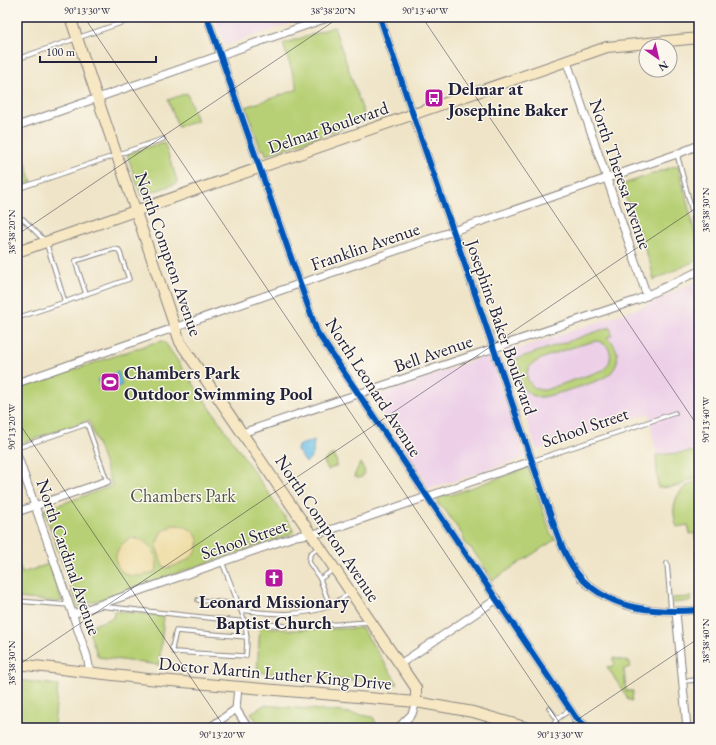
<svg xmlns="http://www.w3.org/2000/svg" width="716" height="745" font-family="'EB Garamond',serif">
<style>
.built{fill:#edd0e8}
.green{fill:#b7d075;stroke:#6c7958;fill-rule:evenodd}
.sand{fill:#eeda9e;stroke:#887e6c}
.water{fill:#6bc0e8;stroke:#467192}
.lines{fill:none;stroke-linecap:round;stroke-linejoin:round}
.lane-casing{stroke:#888381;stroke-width:5.5}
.street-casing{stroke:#888381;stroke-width:9}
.secondary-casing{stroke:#888381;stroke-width:12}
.lane{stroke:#fff;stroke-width:3.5}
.street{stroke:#fff;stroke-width:7}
.secondary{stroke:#f7e8c3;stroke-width:10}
.cycleway-casing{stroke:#fbf7ec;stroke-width:8}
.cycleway{stroke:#0057b8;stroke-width:6}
.ticks{fill:none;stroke:#22223b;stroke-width:1;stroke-opacity:0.45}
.labels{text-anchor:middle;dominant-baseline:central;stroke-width:3;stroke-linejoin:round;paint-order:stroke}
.poi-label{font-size:18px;font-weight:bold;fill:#22223b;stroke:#fbf7ec;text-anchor:start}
.street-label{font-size:18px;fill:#22223b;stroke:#fbf7ec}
.park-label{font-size:18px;fill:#4f564c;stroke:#fbf7ec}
.neatline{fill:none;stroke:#22223b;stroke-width:1.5}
.ticks-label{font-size:10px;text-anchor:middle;fill:#22223b}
</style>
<rect width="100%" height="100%" fill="#fbf7ec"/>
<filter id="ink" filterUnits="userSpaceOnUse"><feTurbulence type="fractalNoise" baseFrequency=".025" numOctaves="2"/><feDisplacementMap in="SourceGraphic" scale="8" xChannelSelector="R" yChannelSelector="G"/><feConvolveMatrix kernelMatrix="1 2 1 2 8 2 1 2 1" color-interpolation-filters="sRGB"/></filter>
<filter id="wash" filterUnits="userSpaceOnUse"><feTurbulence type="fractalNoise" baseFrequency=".012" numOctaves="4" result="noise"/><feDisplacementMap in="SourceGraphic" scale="16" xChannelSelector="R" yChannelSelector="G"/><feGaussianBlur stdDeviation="0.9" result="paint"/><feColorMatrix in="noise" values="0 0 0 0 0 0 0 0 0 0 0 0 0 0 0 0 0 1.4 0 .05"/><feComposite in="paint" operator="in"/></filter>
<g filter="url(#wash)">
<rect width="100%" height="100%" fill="#efe4c7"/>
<g class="built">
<polygon points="215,17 309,17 227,45 224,43"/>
<polygon points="699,280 699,451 656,455 649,413 537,450 503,352 513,347 519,349 642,307"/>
<polygon points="485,356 490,357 492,360 522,449 526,455 523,458 430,489 424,484 423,477 372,400 372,397"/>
</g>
<g class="green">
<polygon points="334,27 366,120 266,155 264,149 261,150 246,107 298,89 283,44"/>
<polygon points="187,93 197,121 178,127 168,100"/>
<polygon points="17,136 32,182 17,187"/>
<polygon points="164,142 178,183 141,196 127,154"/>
<polygon points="678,165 699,249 699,259 654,280 650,263 621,185"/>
<path d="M610,327L612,335L607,337C620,347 622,366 607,376C596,383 557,394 543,397C526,398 516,383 520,367L516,368L513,360ZM597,341C612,344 615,361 603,370L545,390C529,391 520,372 534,363C544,356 584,343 597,341Z"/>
<polygon points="163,341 166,344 292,527 293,532 289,535 78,607 44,510 112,486 89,420 20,444 17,436 17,389 153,343"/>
<polygon points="699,451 699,478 689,480 679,486 658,488 656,455"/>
<polygon points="333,454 337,462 336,466 328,470 324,462 326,459"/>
<polygon points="360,463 365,471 362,477 359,478 354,476"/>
<polygon points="529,467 534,476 533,480 551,535 556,539 493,580 471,548 465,544 463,536 445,510 438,504 437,499 443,495 451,495"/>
<path d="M699,481V540H696L695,533L690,534L688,525L677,527C669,507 676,486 699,481Z"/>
<polygon points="17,559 22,573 49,564 62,602 17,598"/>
<polygon points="691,597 691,601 673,603 672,598"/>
<polygon points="114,611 164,616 159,665 98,657 84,618 87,617 90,626 113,618"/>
<polygon points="260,626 291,630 362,628 398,684 257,672"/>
<polygon points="614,658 630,662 630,667 624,669 626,691 633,691 632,701 629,700 607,667 609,666 612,668 615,663 612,659"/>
<polygon points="17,680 58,685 54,725 17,722"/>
<polygon points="264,705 343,712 373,717 378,727 261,728 251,713"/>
</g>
<g class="sand">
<path d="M173,525C193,524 208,542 191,557C184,563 176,565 168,568L163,566L156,546L161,532Z"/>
<path d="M132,538C148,538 161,556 156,571C149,573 142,577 135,576C111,575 109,547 132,538Z"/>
</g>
<g class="water">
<polygon points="118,372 122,385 103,392 98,379"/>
<polygon points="314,440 313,455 306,463 297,450 298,446"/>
</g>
</g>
<g filter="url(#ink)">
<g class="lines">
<defs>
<g id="lane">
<polyline points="17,59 138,17"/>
<polyline points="677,154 699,238"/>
<polyline points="17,189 163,139"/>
<polyline points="17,221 23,219 46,242 65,302 17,318"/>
<polygon points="114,249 119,250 129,279 86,294 75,261"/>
<polyline points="65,302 86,294"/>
<polyline points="17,448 87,424 107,481"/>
<polyline points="532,461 675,413"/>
<polyline points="318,548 310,554 309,562 320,579"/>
<path d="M222,562L241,610C270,614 302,617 330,606"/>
<polyline points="667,563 671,611"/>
<polyline points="333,570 320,579 330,606 350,593"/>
<polyline points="198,600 239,604"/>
<polyline points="17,601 69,605"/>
<polyline points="100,606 294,627 370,622"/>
<path d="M241,610C247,626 248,640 246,656L174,652L172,648L176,631L247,637"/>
<polyline points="683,681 698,680"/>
<polyline points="549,708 557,719"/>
<polyline points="17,727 31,728"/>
<polyline points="551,728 557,719 571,709"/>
</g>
<g id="street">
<polyline points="207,17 317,332 576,718 588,728"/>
<path d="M380,17C423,147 470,276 513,406C524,438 535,470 546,502C555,527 563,558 581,578C613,611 656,613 699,610"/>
<polyline points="567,62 647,296"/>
<polyline points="17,126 330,17"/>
<polyline points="17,383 299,284 677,154 699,145"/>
<polyline points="242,433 637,300 699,271"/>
<polyline points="17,454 87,656 90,672"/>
<polyline points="17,512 107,481"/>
<polyline points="676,612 687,728"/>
<polyline points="73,614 296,536 324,532 532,461"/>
<polyline points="400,664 497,599"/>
<polyline points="238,687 236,709 248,728"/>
<polyline points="576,718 576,728"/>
<polyline points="209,728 236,709"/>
<polyline points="398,728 412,714 416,702"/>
</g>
<g id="secondary">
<polyline points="70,17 180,342 416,688 416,702"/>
<polyline points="17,252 607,47 699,38"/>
<polyline points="17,664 148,679 416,702 473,712 528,728"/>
</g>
</defs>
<use href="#lane" class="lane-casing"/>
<use href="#street" class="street-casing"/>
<use href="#secondary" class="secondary-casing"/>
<use href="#lane" class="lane"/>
<use href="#street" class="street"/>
<use href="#secondary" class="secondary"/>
<defs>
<g id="cycleway">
<polyline points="207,17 317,332 576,718 588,728"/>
<path d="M380,17C423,147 470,276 513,406C524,438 535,470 546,502C555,527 563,558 581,578C613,611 656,613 699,610"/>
</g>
</defs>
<use href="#cycleway" class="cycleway-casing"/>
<use href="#cycleway" class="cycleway"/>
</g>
</g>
<path class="ticks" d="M84,17L563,728M422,17L699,428M17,235L340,17M17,420L225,728M17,666L699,206M565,728L699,638"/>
<defs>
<symbol id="bus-square" viewBox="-11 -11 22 22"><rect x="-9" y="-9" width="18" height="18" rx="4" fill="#b5179e" stroke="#fbf7ec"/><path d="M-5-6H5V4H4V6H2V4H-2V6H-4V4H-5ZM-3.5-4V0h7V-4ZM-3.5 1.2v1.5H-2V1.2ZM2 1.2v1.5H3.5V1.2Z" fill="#fff"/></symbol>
<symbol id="stadium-square" viewBox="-11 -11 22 22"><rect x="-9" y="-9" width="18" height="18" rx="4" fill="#b5179e" stroke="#fbf7ec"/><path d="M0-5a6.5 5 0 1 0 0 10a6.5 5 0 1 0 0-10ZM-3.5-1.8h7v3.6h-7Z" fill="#fff"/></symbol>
<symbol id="church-square" viewBox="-11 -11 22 22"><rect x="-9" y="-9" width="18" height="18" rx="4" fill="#b5179e" stroke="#fbf7ec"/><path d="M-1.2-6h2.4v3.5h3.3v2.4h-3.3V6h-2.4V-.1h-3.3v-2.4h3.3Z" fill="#fff"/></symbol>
</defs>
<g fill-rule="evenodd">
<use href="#bus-square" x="423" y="87" width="22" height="22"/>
<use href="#stadium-square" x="99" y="371" width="22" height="22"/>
<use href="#church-square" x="263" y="567" width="22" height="22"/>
</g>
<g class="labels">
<g class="poi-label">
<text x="448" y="88">Delmar at<tspan x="448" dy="21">Josephine Baker</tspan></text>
<text x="124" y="372">Chambers Park<tspan x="124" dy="21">Outdoor Swimming Pool</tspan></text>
<text x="274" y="601" text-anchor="middle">Leonard Missionary<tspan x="274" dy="21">Baptist Church</tspan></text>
</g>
<g class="street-label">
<text transform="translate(328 127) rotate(-19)">Delmar Boulevard</text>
<text transform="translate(621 174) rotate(71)">North Theresa Avenue</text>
<text transform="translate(365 246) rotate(-19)">Franklin Avenue</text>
<text transform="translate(169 254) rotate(71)">North Compton Avenue</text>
<text transform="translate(502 327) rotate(71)">Josephine Baker Boulevard</text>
<text transform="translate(433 353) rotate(-19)">Bell Avenue</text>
<text transform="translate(374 387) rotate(57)">North Leonard Avenue</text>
<text transform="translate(585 427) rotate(-19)">School Street</text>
<text transform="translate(328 528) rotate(56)">North Compton Avenue</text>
<text transform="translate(244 539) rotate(-19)">School Street</text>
<text transform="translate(69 557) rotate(71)">North Cardinal Avenue</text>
<text transform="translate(275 673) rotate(5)">Doctor Martin Luther King Drive</text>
</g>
<g class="park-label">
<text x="183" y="495">Chambers Park</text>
</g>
</g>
<rect width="716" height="745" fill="none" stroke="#fbf7ec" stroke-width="44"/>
<g transform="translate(658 58) rotate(146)"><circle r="19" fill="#fbf7ec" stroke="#a4a2a5"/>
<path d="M0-3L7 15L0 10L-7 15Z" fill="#b5179e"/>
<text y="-6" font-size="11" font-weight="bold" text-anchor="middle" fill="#22223b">N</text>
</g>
<path d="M40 56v6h116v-6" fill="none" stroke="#22223b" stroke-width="2"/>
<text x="46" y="56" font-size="12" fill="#22223b" stroke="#fbf7ec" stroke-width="3" paint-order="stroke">100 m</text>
<rect x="22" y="22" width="672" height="701" class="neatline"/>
<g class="ticks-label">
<text x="87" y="14">90°13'30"W</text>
<text x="333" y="14">38°38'20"N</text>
<text x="425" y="14">90°13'40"W</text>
<text transform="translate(705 210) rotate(-90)" y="4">38°38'30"N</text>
<text transform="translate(11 232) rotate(-90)" y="4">38°38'20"N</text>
<text transform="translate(705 420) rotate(-90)" y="4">90°13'40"W</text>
<text transform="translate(11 427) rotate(-90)" y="4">90°13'20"W</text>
<text transform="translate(705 641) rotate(-90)" y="4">38°38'40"N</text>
<text transform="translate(11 663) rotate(-90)" y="4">38°38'30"N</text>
<text x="222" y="738">90°13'20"W</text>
<text x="560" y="738">90°13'30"W</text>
</g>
</svg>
